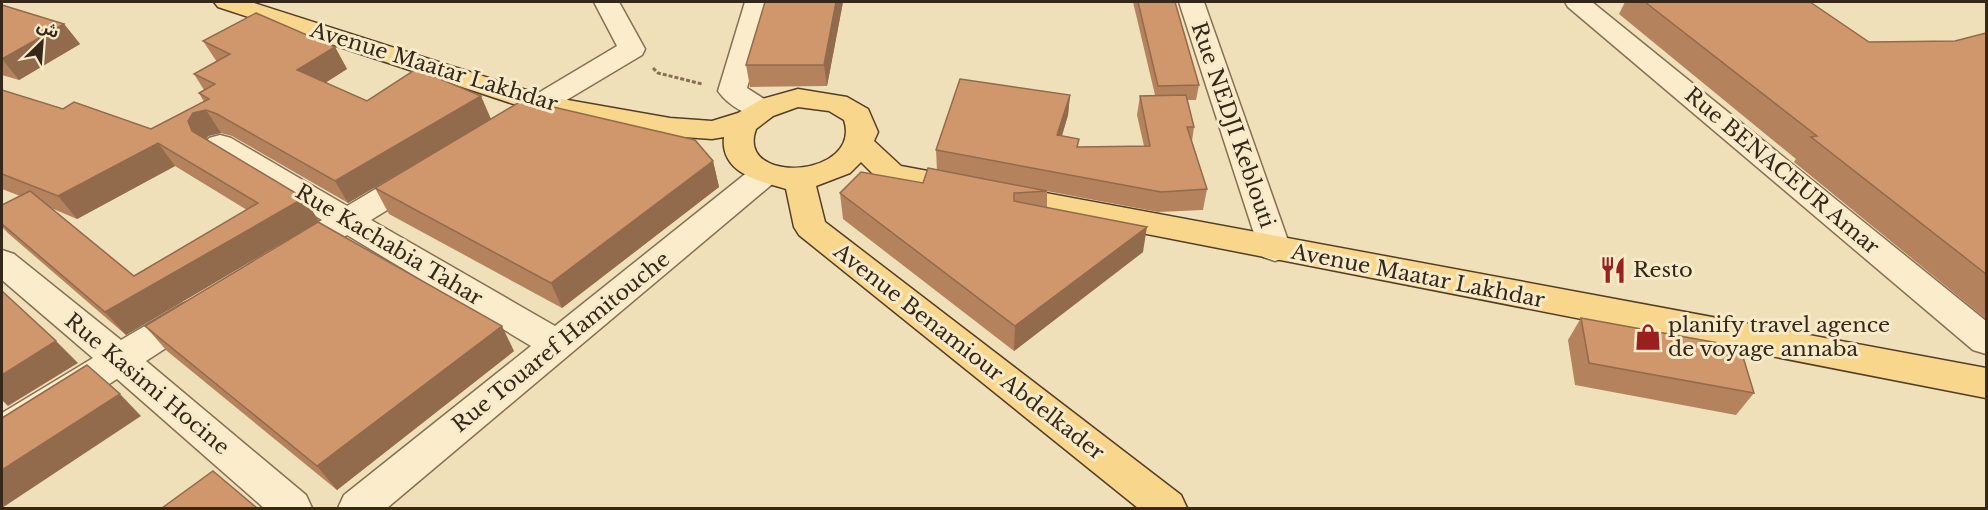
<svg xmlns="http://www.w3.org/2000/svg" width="1988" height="510" font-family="'Libre Baskerville','Noto Sans Arabic',serif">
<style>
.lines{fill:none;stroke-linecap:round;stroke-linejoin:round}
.minor-casing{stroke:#876f53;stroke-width:3}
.major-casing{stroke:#543d28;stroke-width:3}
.path{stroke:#876f53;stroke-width:3;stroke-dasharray:4 2;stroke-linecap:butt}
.minor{fill:#fbedcc;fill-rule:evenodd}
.major{fill:#f8d78c;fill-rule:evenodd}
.wall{fill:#b4825d;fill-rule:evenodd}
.shaded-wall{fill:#926a4c}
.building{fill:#d1976c;stroke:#926a4c;stroke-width:1.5}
.labels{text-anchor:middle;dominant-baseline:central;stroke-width:6;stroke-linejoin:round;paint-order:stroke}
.street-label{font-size:21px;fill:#352719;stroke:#f7eac9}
.poi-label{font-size:21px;fill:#352719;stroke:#f7eac9;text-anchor:start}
</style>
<rect width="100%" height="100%" fill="#f0e0b9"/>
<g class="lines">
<defs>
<g id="minor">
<polygon points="594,2 619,2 645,49 642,55 523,126 513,129 503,126 498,120 503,114 617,46"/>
<path d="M745,2H771L747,88L772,104L776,110L772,116C754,121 729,107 718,91Z"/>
<polygon points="1179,2 1204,2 1291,249 1287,257 1275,261 1263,257 1259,249"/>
<polygon points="1565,2 1592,2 1986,321 1986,354 1973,350 1568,7"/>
<path d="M220,135L231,138L347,206L409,169L420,166L431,169L435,176L431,183L371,220L555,326L754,167L765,164L776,167L780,174L776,181L387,508H338L344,495L531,346L347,235C327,247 306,267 282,260L278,252L282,244L322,220L209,152L205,145L209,138Z"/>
<polygon points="2,250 14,254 121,340 182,304 194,300 206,304 211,313 206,322 146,361 306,495 312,508 264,508 117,379 16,443 2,448 2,413 93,358 2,280"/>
</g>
<path id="major" d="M214,2H251L545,96L670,118L712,121L738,113L762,99L798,89L847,97L868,109L878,132L874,141L901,166L1986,368V398L891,184L880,181L861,162L850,173L816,186L825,222L1181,495L1187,508H1138L799,235L794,227L786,189C759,181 720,173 724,137L712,139L670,136L541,113L218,7ZM798,107L829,111L844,120C863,178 735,186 756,129L773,116Z"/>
</defs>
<use href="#minor" class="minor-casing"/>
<use href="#major" class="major-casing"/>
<polyline class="path" points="653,68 658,73 702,84"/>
<use href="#minor" class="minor"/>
<use href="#major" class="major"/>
</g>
<g class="wall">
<polygon points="843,2 827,86 750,87 746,65"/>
<polygon points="1133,2 1175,2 1199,85 1196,100 1187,100 1194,127 1192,141 1207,189 1203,210 1158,212 994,181 1047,191 1047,207 1143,252 1014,351 843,219 840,193 923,183 937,170 936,150 1070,95 1068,115 1062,136 1079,147 1144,146 1137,115 1140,96 1155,95"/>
<polygon points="1625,2 1810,2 1869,42 1955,41 1986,33 1986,319 1794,162 1796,159 1619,14"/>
<polygon points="2,5 64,24 80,44 19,80 2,75"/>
<path d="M203,41L335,47L347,69L325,83L367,101L491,119L348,203L232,136L221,133L208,136L206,140L319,221L126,335L9,234L2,227V205L20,196L2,189V90L63,109L151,129L204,102L199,93L204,90L194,74L217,62ZM175,166L247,210L134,276L51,208L77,219Z"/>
<polygon points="713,161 719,187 562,308 389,214 375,188"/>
<polygon points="1581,318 1754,393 1736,415 1575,385 1568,340"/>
<polygon points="145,326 514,351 337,490 167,351"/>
</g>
<g class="shaded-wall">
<polygon points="836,2 843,2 827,86 824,65"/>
<polygon points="64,24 80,44 19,80 2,59"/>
<polygon points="335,47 347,69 309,93 297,70"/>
<polygon points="1070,95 1068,115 1056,155 1057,135"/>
<polygon points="481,96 491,119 348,203 335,181"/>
<polygon points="206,110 221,133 208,136 203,144 192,131 188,121 193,113"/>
<polygon points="158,143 175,166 77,219 58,196"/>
<polygon points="713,161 719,187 562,308 551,283"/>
<polygon points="304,198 319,221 126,335 105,312"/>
<polygon points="1147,227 1143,252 1014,351 1015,326"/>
<polygon points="502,326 514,351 337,490 317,466"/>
<polygon points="56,341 78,363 8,406 2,400 2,375"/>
<polygon points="120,394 141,416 2,508 2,470"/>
</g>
<g class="building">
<polygon points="765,2 836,2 824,65 746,65"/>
<polygon points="1138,2 1175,2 1199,85 1158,86"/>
<polygon points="1645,2 1810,2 1869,42 1955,41 1986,33 1986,274 1811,137 1817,136"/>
<polygon points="2,5 64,24 2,59"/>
<polygon points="256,13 335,47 297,70 367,101 416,69 481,96 335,181 217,114 206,110 193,113 188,121 192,131 304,198 105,312 2,224 2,205 30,191 134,276 258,203 158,143 58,196 2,174 2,90 63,109 74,102 151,129 209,99 199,93 215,84 194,74 230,54 203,41"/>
<polygon points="960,79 1070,95 1057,135 1079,139 1077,147 1150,146 1140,96 1186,95 1194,127 1187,127 1207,189 1161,192 936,150"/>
<polygon points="523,100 695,140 713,161 551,283 375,188"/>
<polygon points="928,168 1047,191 1014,193 1014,201 1147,227 1015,326 840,193 861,172 923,183"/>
<polygon points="318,222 502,326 317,466 145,326"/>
<polygon points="2,291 56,341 2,375"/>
<polygon points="1581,318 1740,347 1754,393 1589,363"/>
<polygon points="87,365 120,394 2,470 2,418"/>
<polygon points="213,471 257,508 162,508"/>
</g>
<defs>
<symbol id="restaurant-bare" viewBox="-9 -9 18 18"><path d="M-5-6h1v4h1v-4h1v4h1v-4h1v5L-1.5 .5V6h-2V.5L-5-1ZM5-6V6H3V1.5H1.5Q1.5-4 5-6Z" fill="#9a2020" stroke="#f7eac9" stroke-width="2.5" paint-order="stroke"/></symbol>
<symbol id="shop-bare" viewBox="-9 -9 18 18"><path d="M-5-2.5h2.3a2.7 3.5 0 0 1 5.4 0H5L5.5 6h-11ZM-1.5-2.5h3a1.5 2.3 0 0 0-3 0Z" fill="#9a2020" stroke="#f7eac9" stroke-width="2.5" paint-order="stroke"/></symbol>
</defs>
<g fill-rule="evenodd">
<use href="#restaurant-bare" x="1594" y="251" width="38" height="38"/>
<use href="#shop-bare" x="1629" y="318" width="38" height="38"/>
</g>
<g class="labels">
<g class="street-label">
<text transform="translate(434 67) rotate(17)">Avenue Maatar Lakhdar</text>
<text transform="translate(1233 125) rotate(71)">Rue NEDJI Keblouti</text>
<text transform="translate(1782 171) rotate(40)">Rue BENACEUR Amar</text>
<text transform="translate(389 245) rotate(31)">Rue Kachabia Tahar</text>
<text transform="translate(1418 276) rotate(11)">Avenue Maatar Lakhdar</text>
<text transform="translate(561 342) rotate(-39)">Rue Touaref Hamitouche</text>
<text transform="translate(969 352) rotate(38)">Avenue Benamiour Abdelkader</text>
<text transform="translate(147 384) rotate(40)">Rue Kasimi Hocine</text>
</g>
<g class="poi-label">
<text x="1633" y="270">Resto</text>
<text x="1668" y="325">planify travel agence<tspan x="1668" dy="24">de voyage annaba</tspan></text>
</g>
</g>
<rect width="1988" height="510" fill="none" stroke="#352719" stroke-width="6"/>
<g transform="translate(42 42) rotate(25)" stroke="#f7eac9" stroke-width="4.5" paint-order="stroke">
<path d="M0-4.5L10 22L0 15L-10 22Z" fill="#352719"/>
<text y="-9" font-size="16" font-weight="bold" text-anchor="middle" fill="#352719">ش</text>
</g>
</svg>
